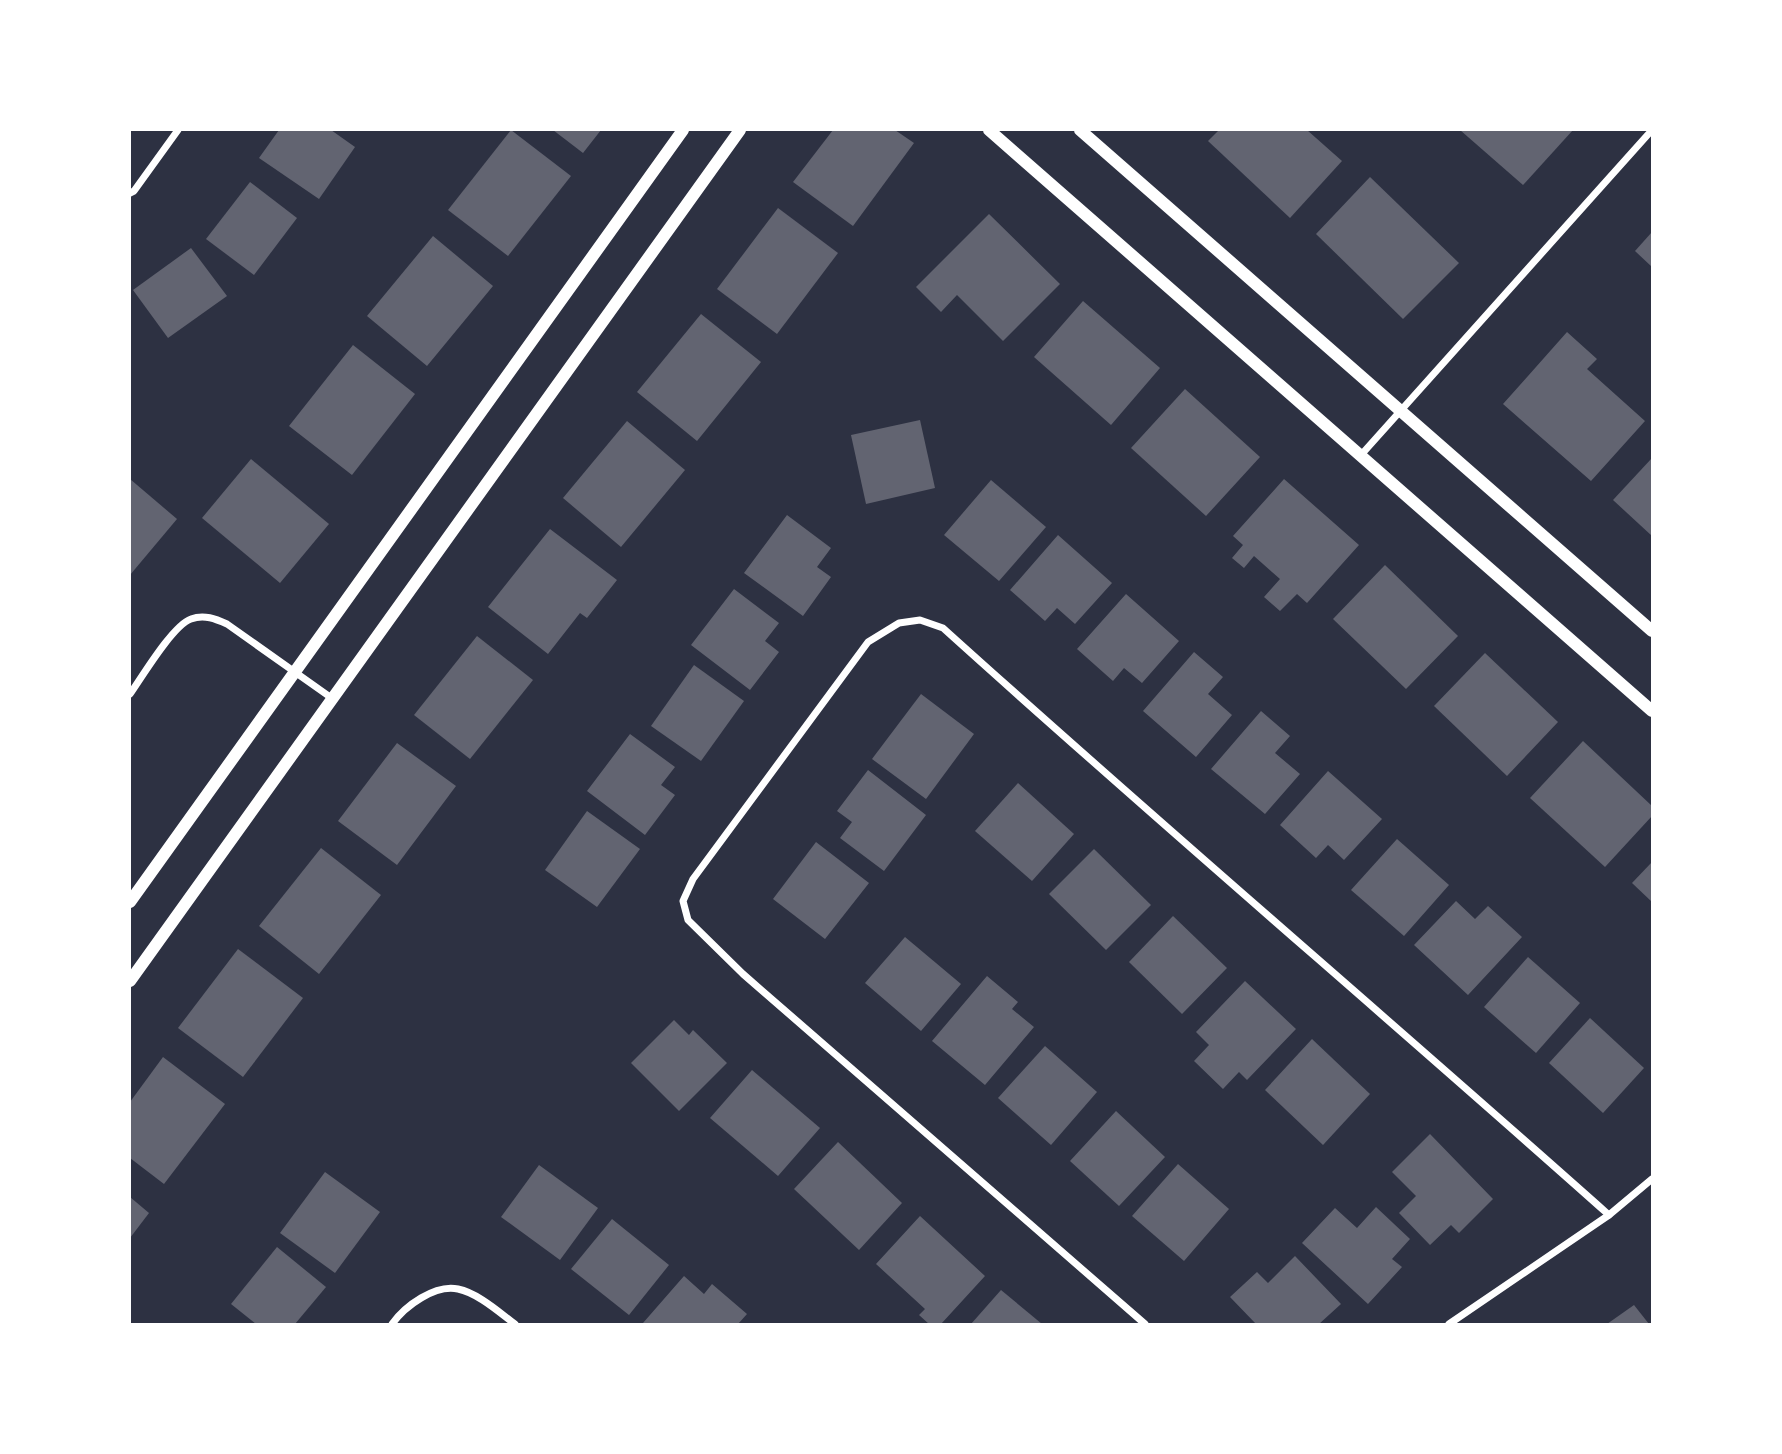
<svg xmlns="http://www.w3.org/2000/svg" width="1782" height="1454" font-family="'Golos Text',sans-serif">
<style>
.building{fill:#626471}
.lines{fill:none;stroke-linecap:round;stroke-linejoin:round}
.minor{stroke:#fff;stroke-width:7}
.tertiary{stroke:#fff;stroke-width:12}
</style>
<rect width="100%" height="100%" fill="#2d3142"/>
<g class="building">
<polygon points="279,130 331,130 355,147 319,199 259,158"/>
<polygon points="511,130 571,176 508,256 448,210"/>
<polygon points="553,130 601,130 583,153"/>
<polygon points="833,130 895,130 914,143 853,226 793,182"/>
<polygon points="1219,130 1307,130 1342,161 1290,218 1208,141"/>
<polygon points="1460,130 1573,130 1523,185"/>
<polygon points="1370,177 1459,263 1403,319 1316,234"/>
<polygon points="250,182 297,218 254,275 206,239"/>
<polygon points="778,208 838,253 777,334 717,289"/>
<polygon points="989,214 1060,284 1003,341 957,295 941,312 916,287"/>
<polygon points="1652,232 1652,267 1635,251"/>
<polygon points="433,236 493,286 427,366 367,316"/>
<polygon points="191,248 227,296 168,338 133,290"/>
<polygon points="1083,301 1160,368 1111,425 1034,357"/>
<polygon points="701,314 761,362 697,441 637,392"/>
<polygon points="1567,332 1597,359 1587,369 1645,421 1591,481 1503,404"/>
<polygon points="353,345 415,394 352,475 289,426"/>
<polygon points="1185,389 1260,457 1206,516 1131,448"/>
<polygon points="920,420 935,488 866,504 851,435"/>
<polygon points="627,421 685,470 621,547 563,498"/>
<polygon points="1652,458 1652,536 1613,500"/>
<polygon points="251,459 329,524 280,583 202,518"/>
<polygon points="130,479 177,519 130,575"/>
<polygon points="1284,479 1359,545 1307,603 1297,594 1280,611 1264,597 1280,579 1254,556 1244,568 1232,558 1243,545 1233,536"/>
<polygon points="991,480 1046,527 999,581 944,535"/>
<polygon points="787,515 831,548 817,567 831,577 803,616 744,573"/>
<polygon points="550,529 617,580 587,618 580,613 548,654 488,607"/>
<polygon points="1058,535 1112,583 1075,624 1057,608 1045,621 1010,590"/>
<polygon points="1385,565 1458,636 1406,689 1333,619"/>
<polygon points="734,589 779,623 765,641 779,652 750,690 691,645"/>
<polygon points="1126,594 1179,641 1142,683 1124,668 1113,681 1077,649"/>
<polygon points="477,636 533,680 470,759 414,715"/>
<polygon points="1194,652 1223,677 1208,694 1232,715 1196,757 1143,711"/>
<polygon points="1485,653 1558,722 1507,776 1434,706"/>
<polygon points="694,665 744,701 701,761 651,726"/>
<polygon points="921,694 974,734 926,799 872,759"/>
<polygon points="1261,711 1290,736 1275,753 1300,774 1265,814 1211,769"/>
<polygon points="630,734 675,767 661,785 675,795 645,835 587,791"/>
<polygon points="1583,741 1652,806 1652,816 1605,867 1530,798"/>
<polygon points="397,743 456,786 397,865 338,821"/>
<polygon points="868,770 926,815 884,871 840,838 852,822 837,811"/>
<polygon points="1328,771 1382,819 1344,860 1328,845 1316,858 1280,825"/>
<polygon points="1018,783 1074,834 1032,881 975,831"/>
<polygon points="587,811 640,849 597,907 545,870"/>
<polygon points="1397,839 1449,885 1404,936 1351,890"/>
<polygon points="816,842 869,883 825,939 773,899"/>
<polygon points="321,848 381,895 319,974 259,926"/>
<polygon points="1094,849 1151,905 1106,950 1049,894"/>
<polygon points="1652,862 1652,902 1632,883"/>
<polygon points="1456,901 1475,919 1488,906 1522,937 1468,995 1414,945"/>
<polygon points="1173,916 1227,968 1182,1014 1129,962"/>
<polygon points="905,937 961,984 921,1031 865,983"/>
<polygon points="238,949 303,998 243,1077 178,1028"/>
<polygon points="1528,957 1580,1003 1536,1053 1484,1007"/>
<polygon points="987,976 1018,1002 1012,1009 1034,1027 985,1085 932,1041"/>
<polygon points="1245,981 1296,1029 1247,1080 1239,1072 1223,1089 1194,1061 1209,1045 1196,1032"/>
<polygon points="1590,1018 1644,1068 1603,1113 1549,1063"/>
<polygon points="674,1020 689,1035 693,1030 727,1063 679,1111 631,1063"/>
<polygon points="1312,1039 1370,1094 1323,1145 1265,1090"/>
<polygon points="1045,1046 1097,1092 1051,1145 998,1098"/>
<polygon points="163,1057 225,1104 164,1184 130,1158 130,1102"/>
<polygon points="752,1070 820,1128 778,1176 710,1118"/>
<polygon points="1116,1111 1165,1157 1119,1206 1070,1161"/>
<polygon points="1430,1134 1493,1199 1459,1233 1451,1225 1430,1245 1399,1213 1416,1196 1392,1172"/>
<polygon points="838,1142 902,1203 859,1250 794,1189"/>
<polygon points="1178,1164 1229,1209 1184,1261 1132,1216"/>
<polygon points="539,1165 598,1208 560,1260 501,1217"/>
<polygon points="325,1172 380,1212 335,1273 280,1233"/>
<polygon points="130,1197 149,1213 130,1238"/>
<polygon points="1376,1207 1410,1239 1392,1259 1402,1267 1368,1304 1302,1243 1335,1208 1357,1228"/>
<polygon points="920,1216 985,1276 941,1324 929,1324 919,1315 925,1309 876,1264"/>
<polygon points="612,1219 669,1265 629,1315 571,1269"/>
<polygon points="277,1247 326,1287 295,1324 256,1324 231,1304"/>
<polygon points="1295,1256 1341,1304 1319,1324 1256,1324 1230,1297 1257,1272 1268,1283"/>
<polygon points="684,1276 704,1294 712,1284 747,1314 738,1324 644,1324 643,1323"/>
<polygon points="1001,1290 1042,1324 971,1324"/>
<polygon points="1634,1305 1649,1324 1607,1324"/>
</g>
<g class="lines">
<g class="minor">
<polyline points="130,193 134,191 178,130"/>
<polyline points="1361,455 1652,130"/>
<path d="M130,694C142,677 173,625 191,619C204,614 216,619 227,624L333,699"/>
<path d="M392,1324C405,1306 435,1284 458,1289C478,1293 500,1313 515,1324"/>
<path d="M1145,1324L743,974L688,920L683,901L693,879L868,642L899,623L920,620L943,628C1162,826 1388,1018 1609,1215"/>
<polyline points="1449,1324 1609,1215 1652,1179"/>
</g>
<g class="tertiary">
<polyline points="989,130 1652,711"/>
<polyline points="1080,130 1652,631"/>
<polyline points="130,902 683,130"/>
<polyline points="130,981 740,130"/>
</g>
</g>
<rect width="1782" height="1454" fill="none" stroke="#ffffff" stroke-width="262"/>
</svg>
